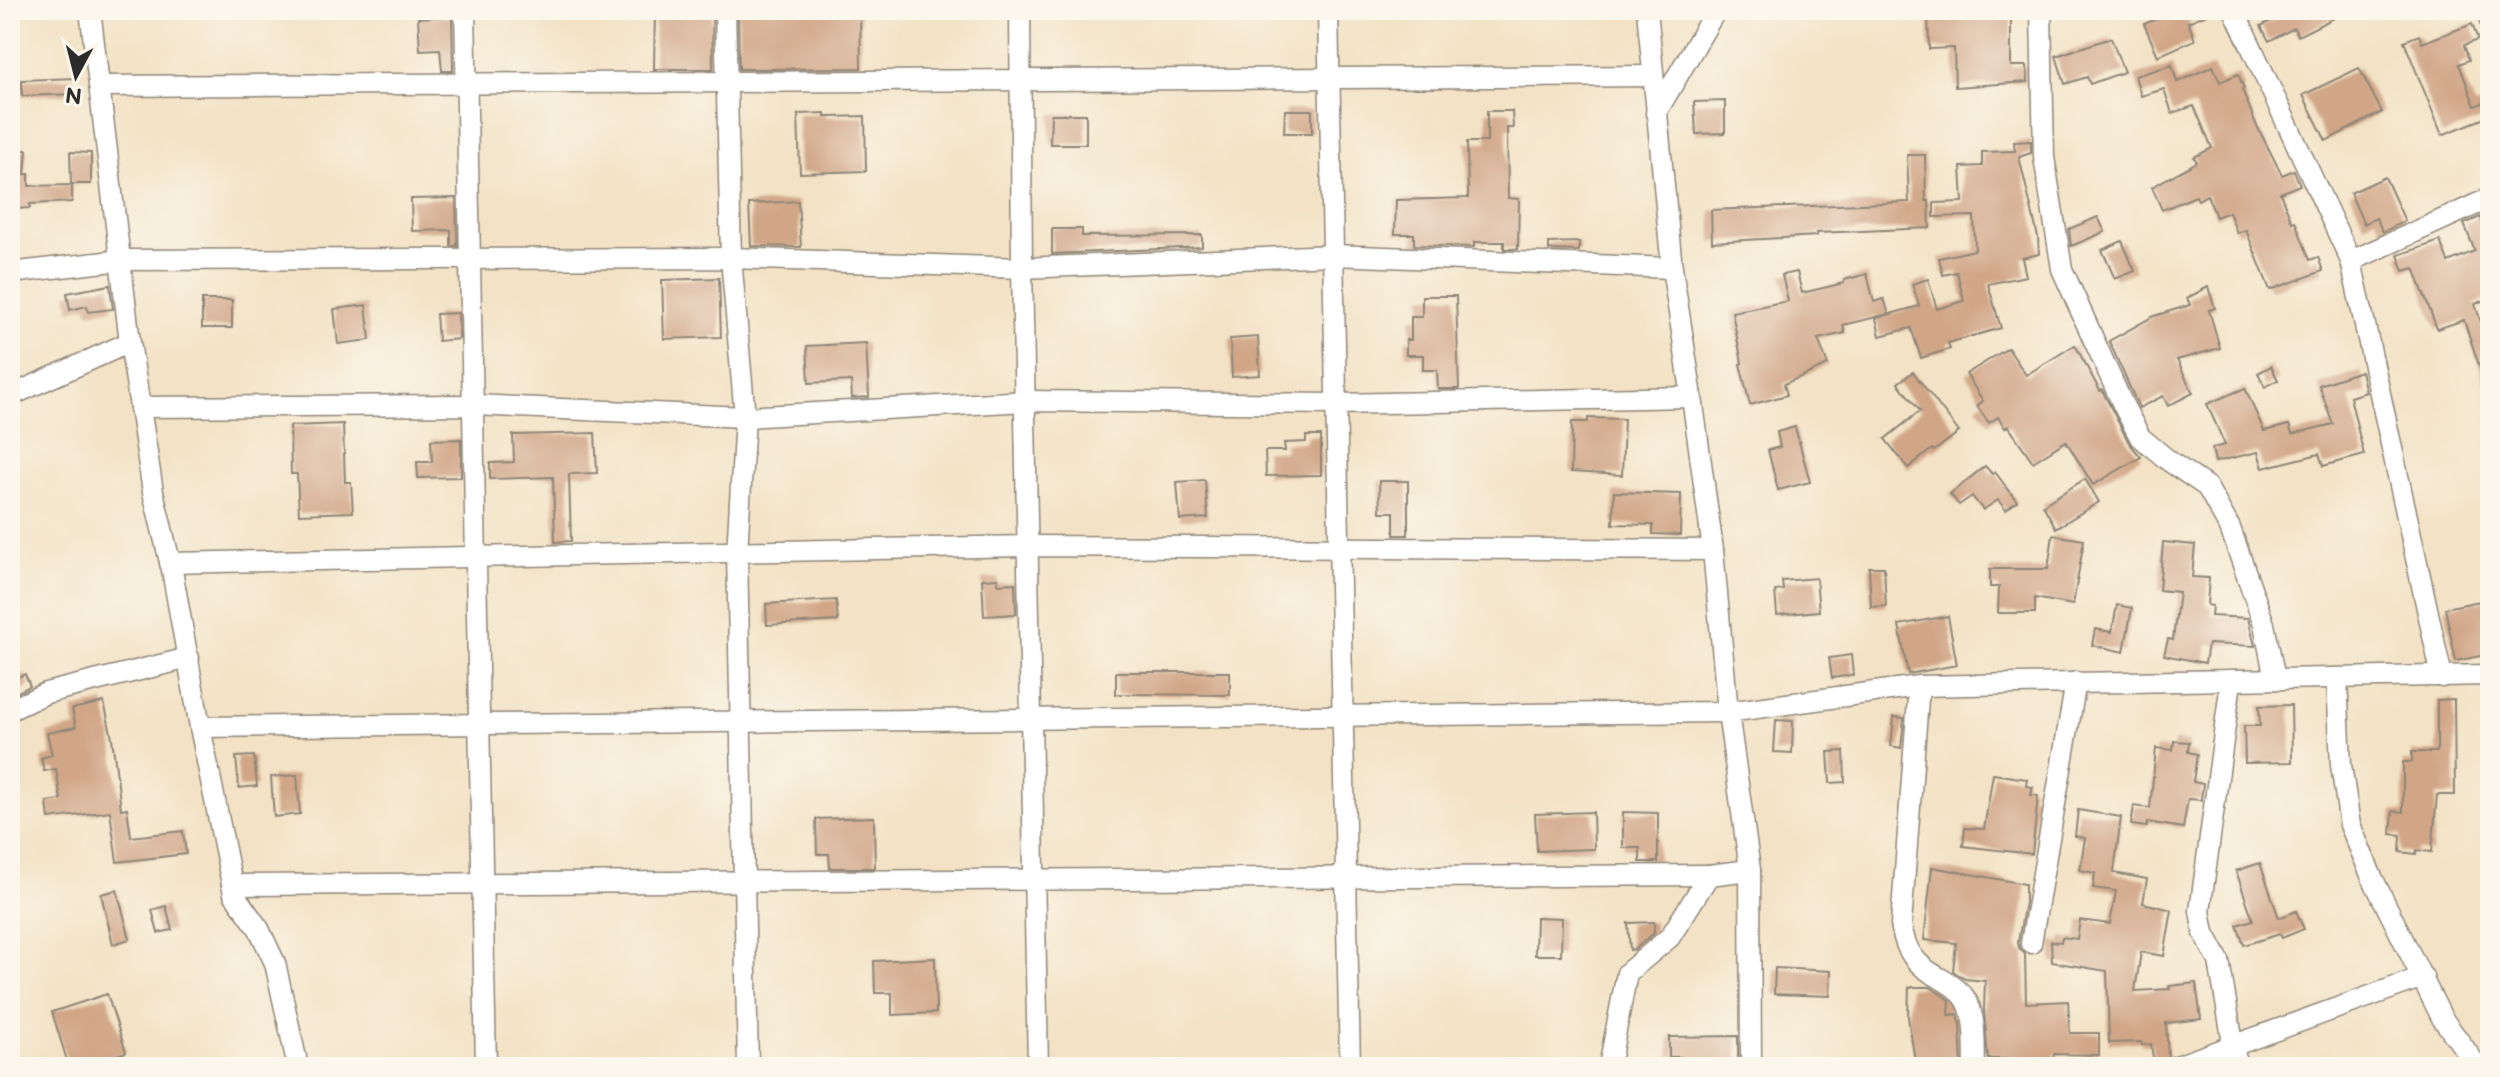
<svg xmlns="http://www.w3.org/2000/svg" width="2500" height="1077" font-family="'Balsamiq Sans',sans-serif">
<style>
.building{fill:#d1a687}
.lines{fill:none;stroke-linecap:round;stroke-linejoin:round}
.street-casing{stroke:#8f8678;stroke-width:23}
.street{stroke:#fff;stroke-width:20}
</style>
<rect width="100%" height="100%" fill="#fbf7ec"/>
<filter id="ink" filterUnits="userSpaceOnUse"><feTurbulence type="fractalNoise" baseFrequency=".0125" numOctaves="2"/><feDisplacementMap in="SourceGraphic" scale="16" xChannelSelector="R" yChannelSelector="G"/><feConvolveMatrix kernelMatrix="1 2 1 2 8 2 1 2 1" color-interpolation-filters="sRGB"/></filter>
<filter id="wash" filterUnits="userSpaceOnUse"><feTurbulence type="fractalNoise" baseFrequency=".006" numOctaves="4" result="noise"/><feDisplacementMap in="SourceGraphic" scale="32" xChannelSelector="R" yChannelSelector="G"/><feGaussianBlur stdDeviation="1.8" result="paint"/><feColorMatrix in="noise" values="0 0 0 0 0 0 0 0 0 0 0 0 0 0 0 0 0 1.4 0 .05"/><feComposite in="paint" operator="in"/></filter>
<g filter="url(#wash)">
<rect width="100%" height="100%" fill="#f3e2c5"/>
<g id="blocks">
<g class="building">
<polygon points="655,10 712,10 713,69 654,69"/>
<polygon points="738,10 860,10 861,68 739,69"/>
<polygon points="1928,10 2011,10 2011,66 2027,66 2028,82 1955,87 1954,48 1929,49"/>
<polygon points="2178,10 2216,10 2188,22 2195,40 2158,56 2144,24"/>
<polygon points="2292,10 2350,10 2298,36 2294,28 2269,41 2261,26"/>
<polygon points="452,16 453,71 442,71 440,49 420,50 418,18"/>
<polygon points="2472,24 2478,40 2464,45 2469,60 2459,64 2475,106 2490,100 2490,116 2442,135 2404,41 2419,35 2422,43"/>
<polygon points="2111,38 2124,72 2090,84 2087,77 2065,84 2056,56"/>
<polygon points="2172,65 2177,82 2213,66 2220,82 2238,74 2244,88 2242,89 2256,124 2282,175 2294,170 2300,185 2280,193 2292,222 2295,221 2310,260 2318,257 2323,271 2270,290 2246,230 2237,233 2229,212 2216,217 2207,195 2198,200 2196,196 2162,210 2152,187 2197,162 2194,157 2212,148 2194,106 2172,113 2164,89 2141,96 2135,76"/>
<polygon points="2359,68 2382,112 2326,141 2303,95"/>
<polygon points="76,78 77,94 22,96 22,80"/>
<polygon points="1725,101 1725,133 1696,134 1694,102"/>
<polygon points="1285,110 1312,110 1312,133 1284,133"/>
<polygon points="1487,111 1512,111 1513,128 1507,128 1508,198 1519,199 1518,249 1504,249 1504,242 1474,242 1474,247 1414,245 1414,234 1395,234 1396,200 1468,198 1467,142 1487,142"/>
<polygon points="825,113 825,117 830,117 865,116 866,171 800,173 798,114"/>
<polygon points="1051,114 1086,114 1086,144 1050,144"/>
<polygon points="2031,141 2031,153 2019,157 2038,237 2039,254 2022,258 2026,276 1988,284 2001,328 1948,343 1950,349 1921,358 1911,328 1880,336 1876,318 1919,306 1912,284 1928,279 1937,309 1964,301 1957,272 1943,275 1939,258 1975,250 1974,216 1934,217 1934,203 1963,202 1961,167 1982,166 1982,152 2015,151 2014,142"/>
<polygon points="10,150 27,150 25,174 29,174 29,186 72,185 72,202 30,204 30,208 13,209"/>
<polygon points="70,152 91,153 91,184 71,184"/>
<polygon points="1907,155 1925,155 1926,201 1929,201 1930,228 1817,233 1817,236 1712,242 1711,210 1909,202"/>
<polygon points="2385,177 2405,221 2383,232 2376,218 2364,224 2350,193"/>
<polygon points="456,198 457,246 451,246 451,230 412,231 411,199"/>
<polygon points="798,201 801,247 751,246 749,204"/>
<polygon points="2098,217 2105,232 2071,246 2069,229"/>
<polygon points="2480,217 2490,241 2490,298 2475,304 2490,350 2490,389 2487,390 2464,320 2437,329 2414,268 2404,271 2398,255 2440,241 2448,262 2475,251 2464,224"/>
<polygon points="1052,229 1082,229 1082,236 1202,235 1202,247 1052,254"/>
<polygon points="2122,241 2135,271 2115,279 2102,250"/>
<polygon points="1579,242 1579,251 1549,250 1549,243"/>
<polygon points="1797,272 1802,293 1844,283 1844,280 1867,274 1874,302 1884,299 1889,314 1843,325 1845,333 1818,339 1828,365 1784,384 1787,395 1750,405 1740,364 1742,363 1732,312 1788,301 1782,275"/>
<polygon points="719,278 721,337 664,339 662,280"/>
<polygon points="110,285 113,309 88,312 87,306 70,310 67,293"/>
<polygon points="2208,287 2215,308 2209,310 2220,348 2177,360 2193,393 2168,406 2163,396 2139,408 2109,341 2154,316 2190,305 2187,298"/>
<polygon points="1422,296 1456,296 1459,389 1438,389 1437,370 1423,370 1423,355 1406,355 1406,340 1411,340 1411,317 1422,317"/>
<rect x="202" y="300" width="30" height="28"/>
<polygon points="366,305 370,340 338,344 334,309"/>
<polygon points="458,313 459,339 438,341 436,314"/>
<polygon points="1258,337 1260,375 1232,377 1230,339"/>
<polygon points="866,343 869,397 852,398 851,381 809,383 807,346"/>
<polygon points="2075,345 2100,391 2102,390 2129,443 2141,457 2093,485 2066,441 2033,462 2008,426 2005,428 1998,417 1989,423 1977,406 1983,401 1966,374 2008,348 2026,375"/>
<polygon points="2271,366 2278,380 2265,387 2258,373"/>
<polygon points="2361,371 2366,392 2350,397 2364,455 2323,466 2319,454 2263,468 2258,452 2215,462 2212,448 2225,445 2207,404 2245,388 2264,431 2289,425 2292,434 2333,424 2319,385"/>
<polygon points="1913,372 1959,432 1934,451 1932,449 1908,468 1885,439 1920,411 1898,383"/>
<polygon points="1588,418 1624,419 1622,475 1571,472 1572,422 1588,422"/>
<polygon points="343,424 345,482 351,482 353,512 299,514 297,474 291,474 290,426"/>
<polygon points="1795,427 1810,482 1778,490 1768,450 1780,447 1777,432"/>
<polygon points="595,433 597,473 569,474 571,541 555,542 553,477 490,479 490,463 514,462 513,435"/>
<polygon points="1306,436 1321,436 1321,475 1266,476 1265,451 1285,451 1284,443 1306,442"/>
<polygon points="461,439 461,477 418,478 417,462 432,462 431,440"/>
<polygon points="1985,466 1992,474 1995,472 2017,501 2006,510 1998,500 1983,510 1972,496 1959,505 1950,494"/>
<polygon points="2085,479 2099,502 2056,528 2043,505"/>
<polygon points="1205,480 1208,518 1180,520 1177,482"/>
<polygon points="1379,481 1408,481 1408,535 1394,535 1394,512 1380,512"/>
<polygon points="1614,492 1681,494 1680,535 1653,534 1653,525 1613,524"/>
<polygon points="2053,535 2084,540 2073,605 2035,598 2035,613 1998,613 1999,587 1990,587 1990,569 2048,569"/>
<polygon points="2163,542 2195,545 2192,577 2209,578 2207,605 2212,606 2211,616 2248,618 2255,646 2208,644 2205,663 2164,655 2168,639 2173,640 2179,592 2159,590"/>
<polygon points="1869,567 1884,567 1886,606 1871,607"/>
<polygon points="998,578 998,584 1015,583 1016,614 984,616 982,579"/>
<polygon points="1816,578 1819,611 1777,615 1775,591 1783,590 1782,581"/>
<polygon points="2490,599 2490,654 2456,661 2445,608"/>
<polygon points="836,600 838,621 767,625 766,604"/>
<polygon points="2117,605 2132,608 2124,652 2092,645 2095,629 2112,632"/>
<polygon points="1948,616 1957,665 1908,674 1899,625"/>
<polygon points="1851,655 1853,675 1832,678 1829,658"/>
<polygon points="1116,672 1230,672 1230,695 1116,694"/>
<polygon points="25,674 30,686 10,696 10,680"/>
<polygon points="2454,699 2455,795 2437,795 2432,852 2417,850 2416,854 2400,852 2401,835 2391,834 2393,811 2403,812 2403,762 2412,762 2412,752 2437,752 2437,700"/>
<polygon points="104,702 112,738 121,809 127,808 131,837 183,831 186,854 117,862 110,811 49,819 47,802 61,800 56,769 44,771 41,758 52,755 47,733 76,727 72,709"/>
<polygon points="2291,705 2292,762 2245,763 2244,726 2260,726 2259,706"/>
<polygon points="1894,717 1904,718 1901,748 1891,746"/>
<polygon points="1776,720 1793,721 1792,753 1774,752"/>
<polygon points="2174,741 2189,742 2188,752 2197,754 2193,782 2203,784 2201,800 2188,799 2183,828 2147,822 2147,827 2131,825 2134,806 2150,808 2156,748 2173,750"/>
<polygon points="1844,751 1845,782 1830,783 1828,752"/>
<polygon points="254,756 257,786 239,788 236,757"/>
<polygon points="1993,774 2027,779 2026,786 2033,787 2031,795 2038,796 2032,854 1963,846 1965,828 1984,829"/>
<polygon points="297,775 300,814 274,817 271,777"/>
<polygon points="2078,810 2121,817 2114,873 2147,879 2143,903 2172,910 2164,956 2141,952 2135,991 2170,989 2169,986 2196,983 2201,1019 2166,1023 2168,1056 2161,1064 2154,1065 2151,1044 2142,1045 2141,1042 2109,1043 2107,971 2052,962 2051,941 2061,942 2062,937 2077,939 2080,920 2110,924 2116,891 2093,888 2095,873 2080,870 2085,838 2075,836"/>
<polygon points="1593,812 1594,849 1537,851 1535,814"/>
<polygon points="1623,812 1658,813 1658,862 1640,862 1640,848 1623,848"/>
<polygon points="874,817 875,868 830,868 829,854 817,854 816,819"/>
<polygon points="2260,863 2279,918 2296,911 2304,929 2282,938 2280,934 2244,945 2237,925 2253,920 2236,871"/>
<polygon points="1932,867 2025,884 2025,902 2018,942 2019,948 2025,954 2026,1003 2068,1001 2070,1033 2099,1033 2099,1055 2054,1054 2053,1067 2016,1067 2017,1059 1988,1059 1984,1009 1985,981 1965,979 1953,971 1956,943 1924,940"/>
<polygon points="117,890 130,939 113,944 101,894"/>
<polygon points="166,906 172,930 158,933 152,910"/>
<polygon points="1536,917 1562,918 1561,955 1535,955"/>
<polygon points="1654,922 1654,933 1635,949 1630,950 1628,923"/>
<polygon points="935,958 936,1013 892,1015 892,993 875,993 874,961"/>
<polygon points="1775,968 1831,971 1830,996 1774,994"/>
<polygon points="1909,987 1930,987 1950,1000 1949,1015 1958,1014 1960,1024 1962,1067 1916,1067 1908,1017"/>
<polygon points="107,994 126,1052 80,1067 69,1067 52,1012"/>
<polygon points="1738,1036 1738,1067 1682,1067 1682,1057 1669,1057 1669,1037"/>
</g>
</g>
</g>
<g filter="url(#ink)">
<use href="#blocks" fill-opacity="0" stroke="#8f8678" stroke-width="2"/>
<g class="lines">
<defs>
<g id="street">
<polyline points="90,10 130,342 153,492 172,570 200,727 234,894 259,929 275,963 298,1067"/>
<polyline points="465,10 486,1067"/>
<polyline points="725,10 731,258 745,417 737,553 748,1067"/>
<polyline points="1020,10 1022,268 1038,1067"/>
<polyline points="1328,10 1350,1067"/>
<polyline points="2041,10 2044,157 2062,269 2123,405 2140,437 2169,461 2207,487 2230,528 2264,624 2275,679"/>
<polyline points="2234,10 2351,261 2490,198"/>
<polyline points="2487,10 2490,21"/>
<polyline points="100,86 1653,76"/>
<polyline points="1656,113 1716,10"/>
<polyline points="2351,261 2442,677"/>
<polyline points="10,273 122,260 731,258 1022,268 1333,255 1672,268"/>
<polyline points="10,396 130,342"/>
<polyline points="140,407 473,405 745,417 1027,401 1337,404 1692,397"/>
<polyline points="170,563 1029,546 1713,550"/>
<polyline points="2337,678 2341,765 2350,825 2371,875 2442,1018 2478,1067"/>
<polyline points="2231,682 2200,911 2204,933 2219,961 2237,1067"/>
<path d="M1919,686L1901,924C1905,951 1915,965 1940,978C1949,983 1959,989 1965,998C1977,1016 1974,1046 1975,1067"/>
<polyline points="10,710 46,693 189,658"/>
<polyline points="200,727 1728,712 1919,686 2490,675"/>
<polyline points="1750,870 1751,1067"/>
<polyline points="232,885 1709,875"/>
<polyline points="2031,943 2076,682"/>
<polyline points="1609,1067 1627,973 1670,937 1709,875 1750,870 1728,712 1713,550 1692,397 1672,268 1647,10"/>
<polyline points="2174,1067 2423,977"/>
</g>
</defs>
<use href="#street" class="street-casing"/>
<use href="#street" class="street"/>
</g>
</g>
<rect width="2500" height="1077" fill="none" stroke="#fbf7ec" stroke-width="40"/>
<g transform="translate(76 76) rotate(187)" stroke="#fbf7ec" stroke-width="6" paint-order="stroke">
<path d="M0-6L14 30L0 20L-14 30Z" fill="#2b2b2b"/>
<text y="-12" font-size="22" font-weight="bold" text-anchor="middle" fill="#2b2b2b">N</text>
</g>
</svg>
